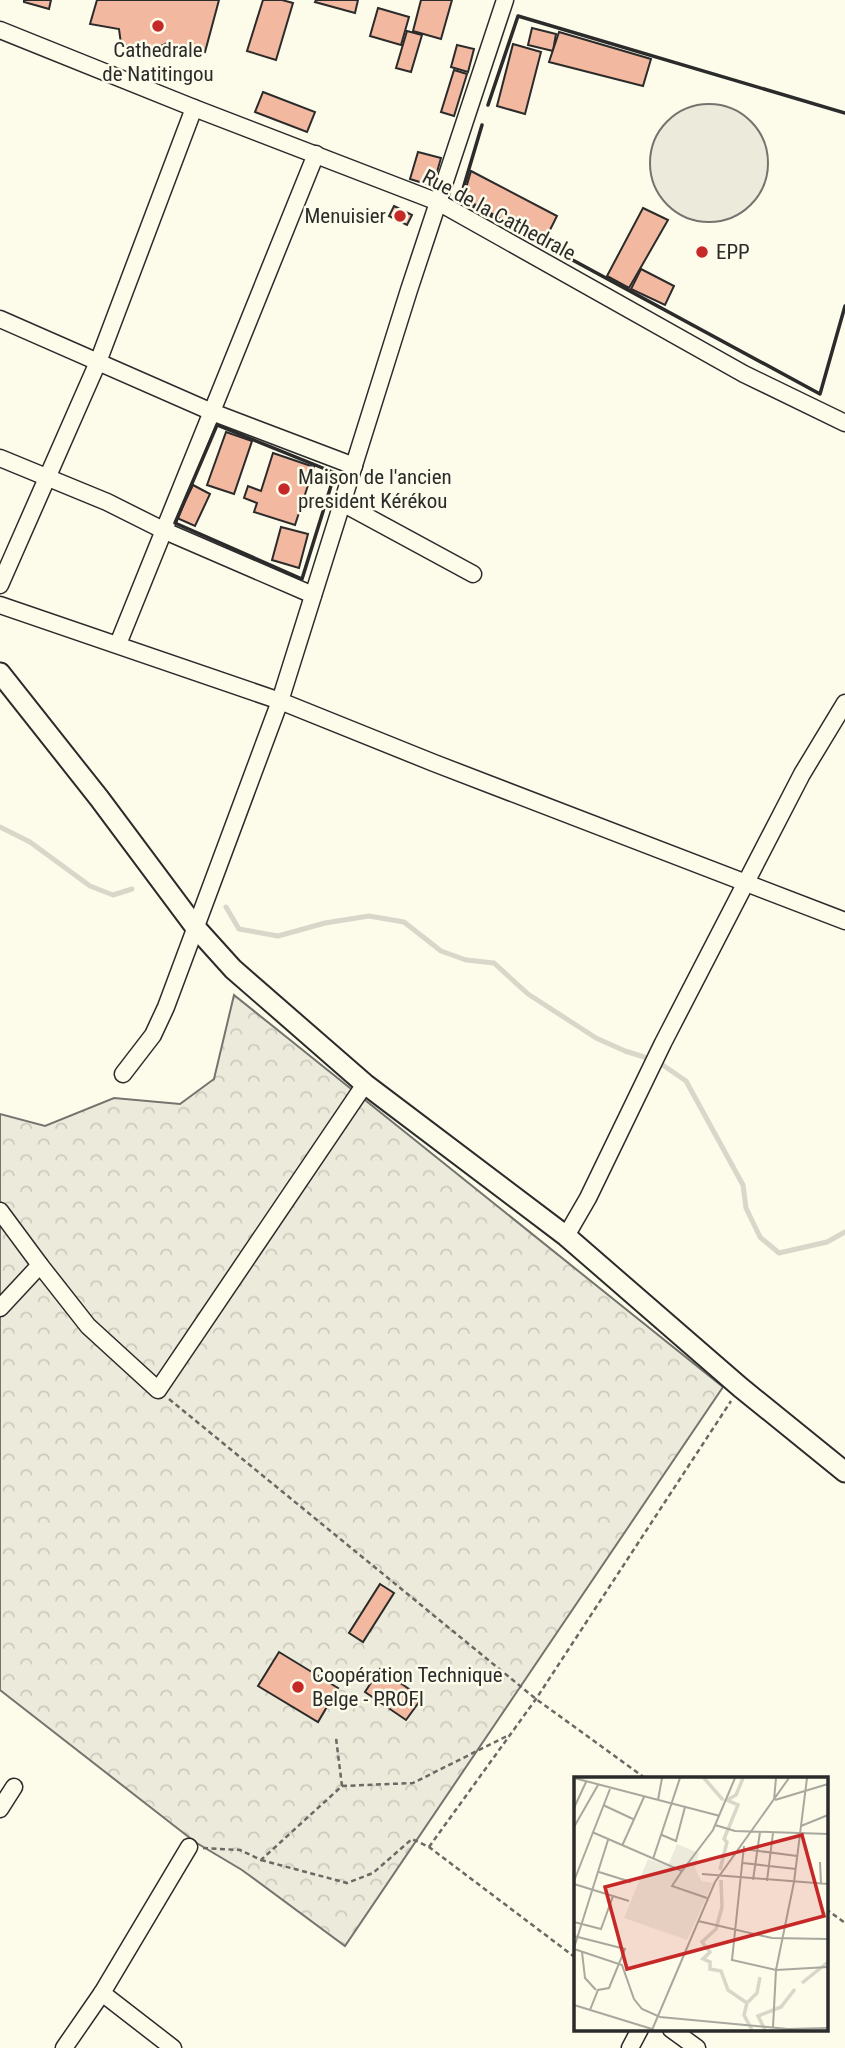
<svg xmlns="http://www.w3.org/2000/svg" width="845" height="2048" font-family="'Roboto Condensed',sans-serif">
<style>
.green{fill:#ecebdb;stroke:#74746e;stroke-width:2}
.forest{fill:url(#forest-crowns);stroke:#74746e;stroke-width:2}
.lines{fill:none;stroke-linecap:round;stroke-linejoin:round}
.stream{stroke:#d8d7c9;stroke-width:5}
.building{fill:#f2b8a0;stroke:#2b2b2b;stroke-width:2}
.minor-casing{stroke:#2b2b2b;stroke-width:19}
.tertiary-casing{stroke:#2b2b2b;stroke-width:23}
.path{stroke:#6a6964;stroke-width:2.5;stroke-dasharray:5 3.5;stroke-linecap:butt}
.minor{stroke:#fdfbea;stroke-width:16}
.tertiary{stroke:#fdfbea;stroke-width:19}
.wall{stroke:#2b2b2b;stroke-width:3.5}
.poi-dot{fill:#c62828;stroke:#fdfbea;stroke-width:2.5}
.labels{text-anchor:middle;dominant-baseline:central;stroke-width:5;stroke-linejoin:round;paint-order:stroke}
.poi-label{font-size:21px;fill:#2b2b2b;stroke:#fdfbea;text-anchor:start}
.street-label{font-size:21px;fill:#2b2b2b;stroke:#fdfbea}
.inset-river{fill:none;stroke:#d8d7c9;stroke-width:3.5}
.inset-road{fill:none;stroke:#a9a89e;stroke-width:2}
.view{fill:#c62828;fill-opacity:0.15;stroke:#c62828;stroke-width:3.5}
.inset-edge{fill:none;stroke:#2b2b2b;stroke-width:3.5}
</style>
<defs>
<pattern id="forest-crowns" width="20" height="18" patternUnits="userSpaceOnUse" patternTransform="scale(1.75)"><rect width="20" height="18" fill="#ecebdb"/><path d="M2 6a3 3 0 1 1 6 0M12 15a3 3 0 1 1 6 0" fill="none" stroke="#cbcabc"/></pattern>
</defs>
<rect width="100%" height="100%" fill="#fdfbea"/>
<circle class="green" cx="709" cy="163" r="59"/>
<polygon class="forest" points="234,995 723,1387 345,1946 242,1870 195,1842 0,1690 0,1114 45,1126 114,1098 180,1104 214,1079"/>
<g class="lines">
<g class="stream">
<polyline points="0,827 30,842 90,886 113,895 132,889"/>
<polyline points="226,907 239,929 278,936 325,923 369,916 404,922 441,951 466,960 494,963 528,994 596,1038 625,1051 657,1061 686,1081 743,1185 746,1208 760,1237 779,1253 827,1242 845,1232"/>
</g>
</g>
<g class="building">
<polygon points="24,0 51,0 49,9 24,2"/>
<polygon points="97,0 219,0 205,52 183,47 180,56 171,56 166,51 168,43 151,50 121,44 119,29 90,24"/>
<polygon points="263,0 282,0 293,3 276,60 247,51"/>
<polygon points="316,0 358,0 355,13 315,2"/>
<polygon points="421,0 452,0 441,39 413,31"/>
<polygon points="378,8 409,17 401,45 370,36"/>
<polygon points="532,28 556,34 553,51 528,45"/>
<polygon points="407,31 422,35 411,72 396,68"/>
<polygon points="559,32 651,59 643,86 549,62"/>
<polygon points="513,44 541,52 525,114 497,106"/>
<polygon points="457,45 474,49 468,72 451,67"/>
<polygon points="454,70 467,74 454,116 441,112"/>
<polygon points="263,92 315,112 307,132 255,112"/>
<polygon points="418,152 441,158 433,186 410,179"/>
<polygon points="471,171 557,216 544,242 463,198"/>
<polygon points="394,206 412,215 407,225 389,216"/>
<polygon points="643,208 668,220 629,288 607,276"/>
<polygon points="641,269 674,286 665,305 631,289"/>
<polygon points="226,432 252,441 234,494 207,485"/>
<polygon points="273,453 314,467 295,525 254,512 257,503 244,498 248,486 261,491"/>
<polygon points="193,485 210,494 195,526 177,518"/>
<polygon points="281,527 308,534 299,568 272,560"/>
<polygon points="380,1584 394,1593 363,1642 349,1633"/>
<polygon points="279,1652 338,1688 318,1722 258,1686"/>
<polygon points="380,1669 422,1698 406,1720 365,1692"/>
</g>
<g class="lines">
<defs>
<g id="minor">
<polyline points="0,30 194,108 438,202 744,374 845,423"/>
<polyline points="0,319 212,412 354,466"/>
<polyline points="0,458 107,502 165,531 313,595"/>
<polyline points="342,503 473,574"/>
<polyline points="0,585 98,362 194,108"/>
<polyline points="0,605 280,701 434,763 845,921"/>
<polyline points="118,644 316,154"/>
<polyline points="123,1074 153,1035 166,1007 280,701 409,290 505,0"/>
<polyline points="0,1211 40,1265 0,1308"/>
<polyline points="566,1236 588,1198 663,1043 802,774 845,703"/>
<polyline points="40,1265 88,1326 158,1390 365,1084"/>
<polyline points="0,1809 14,1787"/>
<polyline points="102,1993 173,2048"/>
<polyline points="671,2029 697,2048"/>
<polyline points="64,2048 102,1993 189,1847"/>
<polyline points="630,2048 640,2029"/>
</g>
<polyline id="tertiary" points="0,673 99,798 196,928 233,969 365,1084 566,1236 740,1387 845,1472"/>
</defs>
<use href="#minor" class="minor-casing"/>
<use href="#tertiary" class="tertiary-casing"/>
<g class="path">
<polyline points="169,1399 536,1699 645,1778"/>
<polyline points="342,1786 413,1783 509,1735"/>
<polyline points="429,1847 536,1699 731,1401"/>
<polyline points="203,1848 240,1850 261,1860 342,1786 336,1738"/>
<polyline points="261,1860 347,1883 373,1873 412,1839 429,1847 576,1958"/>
<polyline points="826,1909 845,1923"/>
</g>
<use href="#minor" class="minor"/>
<use href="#tertiary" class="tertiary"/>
<g class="wall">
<polyline points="488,105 518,16 845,113"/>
<polyline points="482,125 460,199 820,394 845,306"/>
<polygon points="217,425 335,473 302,579 175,523"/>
</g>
</g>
<g class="poi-dot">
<circle cx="158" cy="26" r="7"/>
<circle cx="400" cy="216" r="7"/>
<circle cx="702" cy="252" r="7"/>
<circle cx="284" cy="489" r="7"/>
<circle cx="298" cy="1687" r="7"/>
</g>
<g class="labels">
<g class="poi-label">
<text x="158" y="50" text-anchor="middle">Cathedrale<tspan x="158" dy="24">de Natitingou</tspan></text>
<text x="386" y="216" text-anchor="end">Menuisier</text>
<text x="716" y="252">EPP</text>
<text x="298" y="477">Maison de l'ancien<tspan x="298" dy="24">president Kérékou</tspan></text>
<text x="312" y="1675">Coopération Technique<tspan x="312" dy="24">Belge - PROFI</tspan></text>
</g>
<g class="street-label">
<text transform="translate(499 215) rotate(28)">Rue de la Cathedrale</text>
</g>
</g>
<g transform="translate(574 1777)">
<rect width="254" height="254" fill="#fdfbea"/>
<path d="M103,67L125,76L121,91L127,104L139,106L113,163L50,141L74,82L94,89Z" fill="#ecebdb"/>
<path class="inset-river" d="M130,1L149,23M146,93L153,65L150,62L164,28L153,23L162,18L169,1M147,103L148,130L142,152L128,165L136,175L129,182L136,185V192L147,194L154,213L173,226L170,238L178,253M228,206L254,185M174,225L183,216L186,200M191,253L184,239L207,230L221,212"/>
<path class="inset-road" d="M0,1L146,39M84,23L88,1M200,23L202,1M201,23L254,7M29,28L59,42M0,31L12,5M141,48L161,54L254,57M227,49L254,38M0,50L24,8M18,55L108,94L139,53L161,1M88,58L102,64L111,30M48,69L70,20M170,69L158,183L202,193L254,190M170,72L223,79M79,82L106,1M246,85L247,106M169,86L222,92M108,94L98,109L133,121M25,95L57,105M128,97L254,107M179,103L186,55M0,104L36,12M193,104L199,56M0,107L55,124M124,144L198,161L254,162M0,145L27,152L39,119M0,159L51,172L35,211L24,213L16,233M0,171L34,63M0,172L48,188L60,222L68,232L86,240L214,252L254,251M8,175L11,201L22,213M0,228L78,252M199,250L202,193L220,105L233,1M78,253L141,105L215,1"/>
<path class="view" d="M228,58L250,139L53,192L31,110Z"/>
<rect width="254" height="254" class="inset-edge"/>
</g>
</svg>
